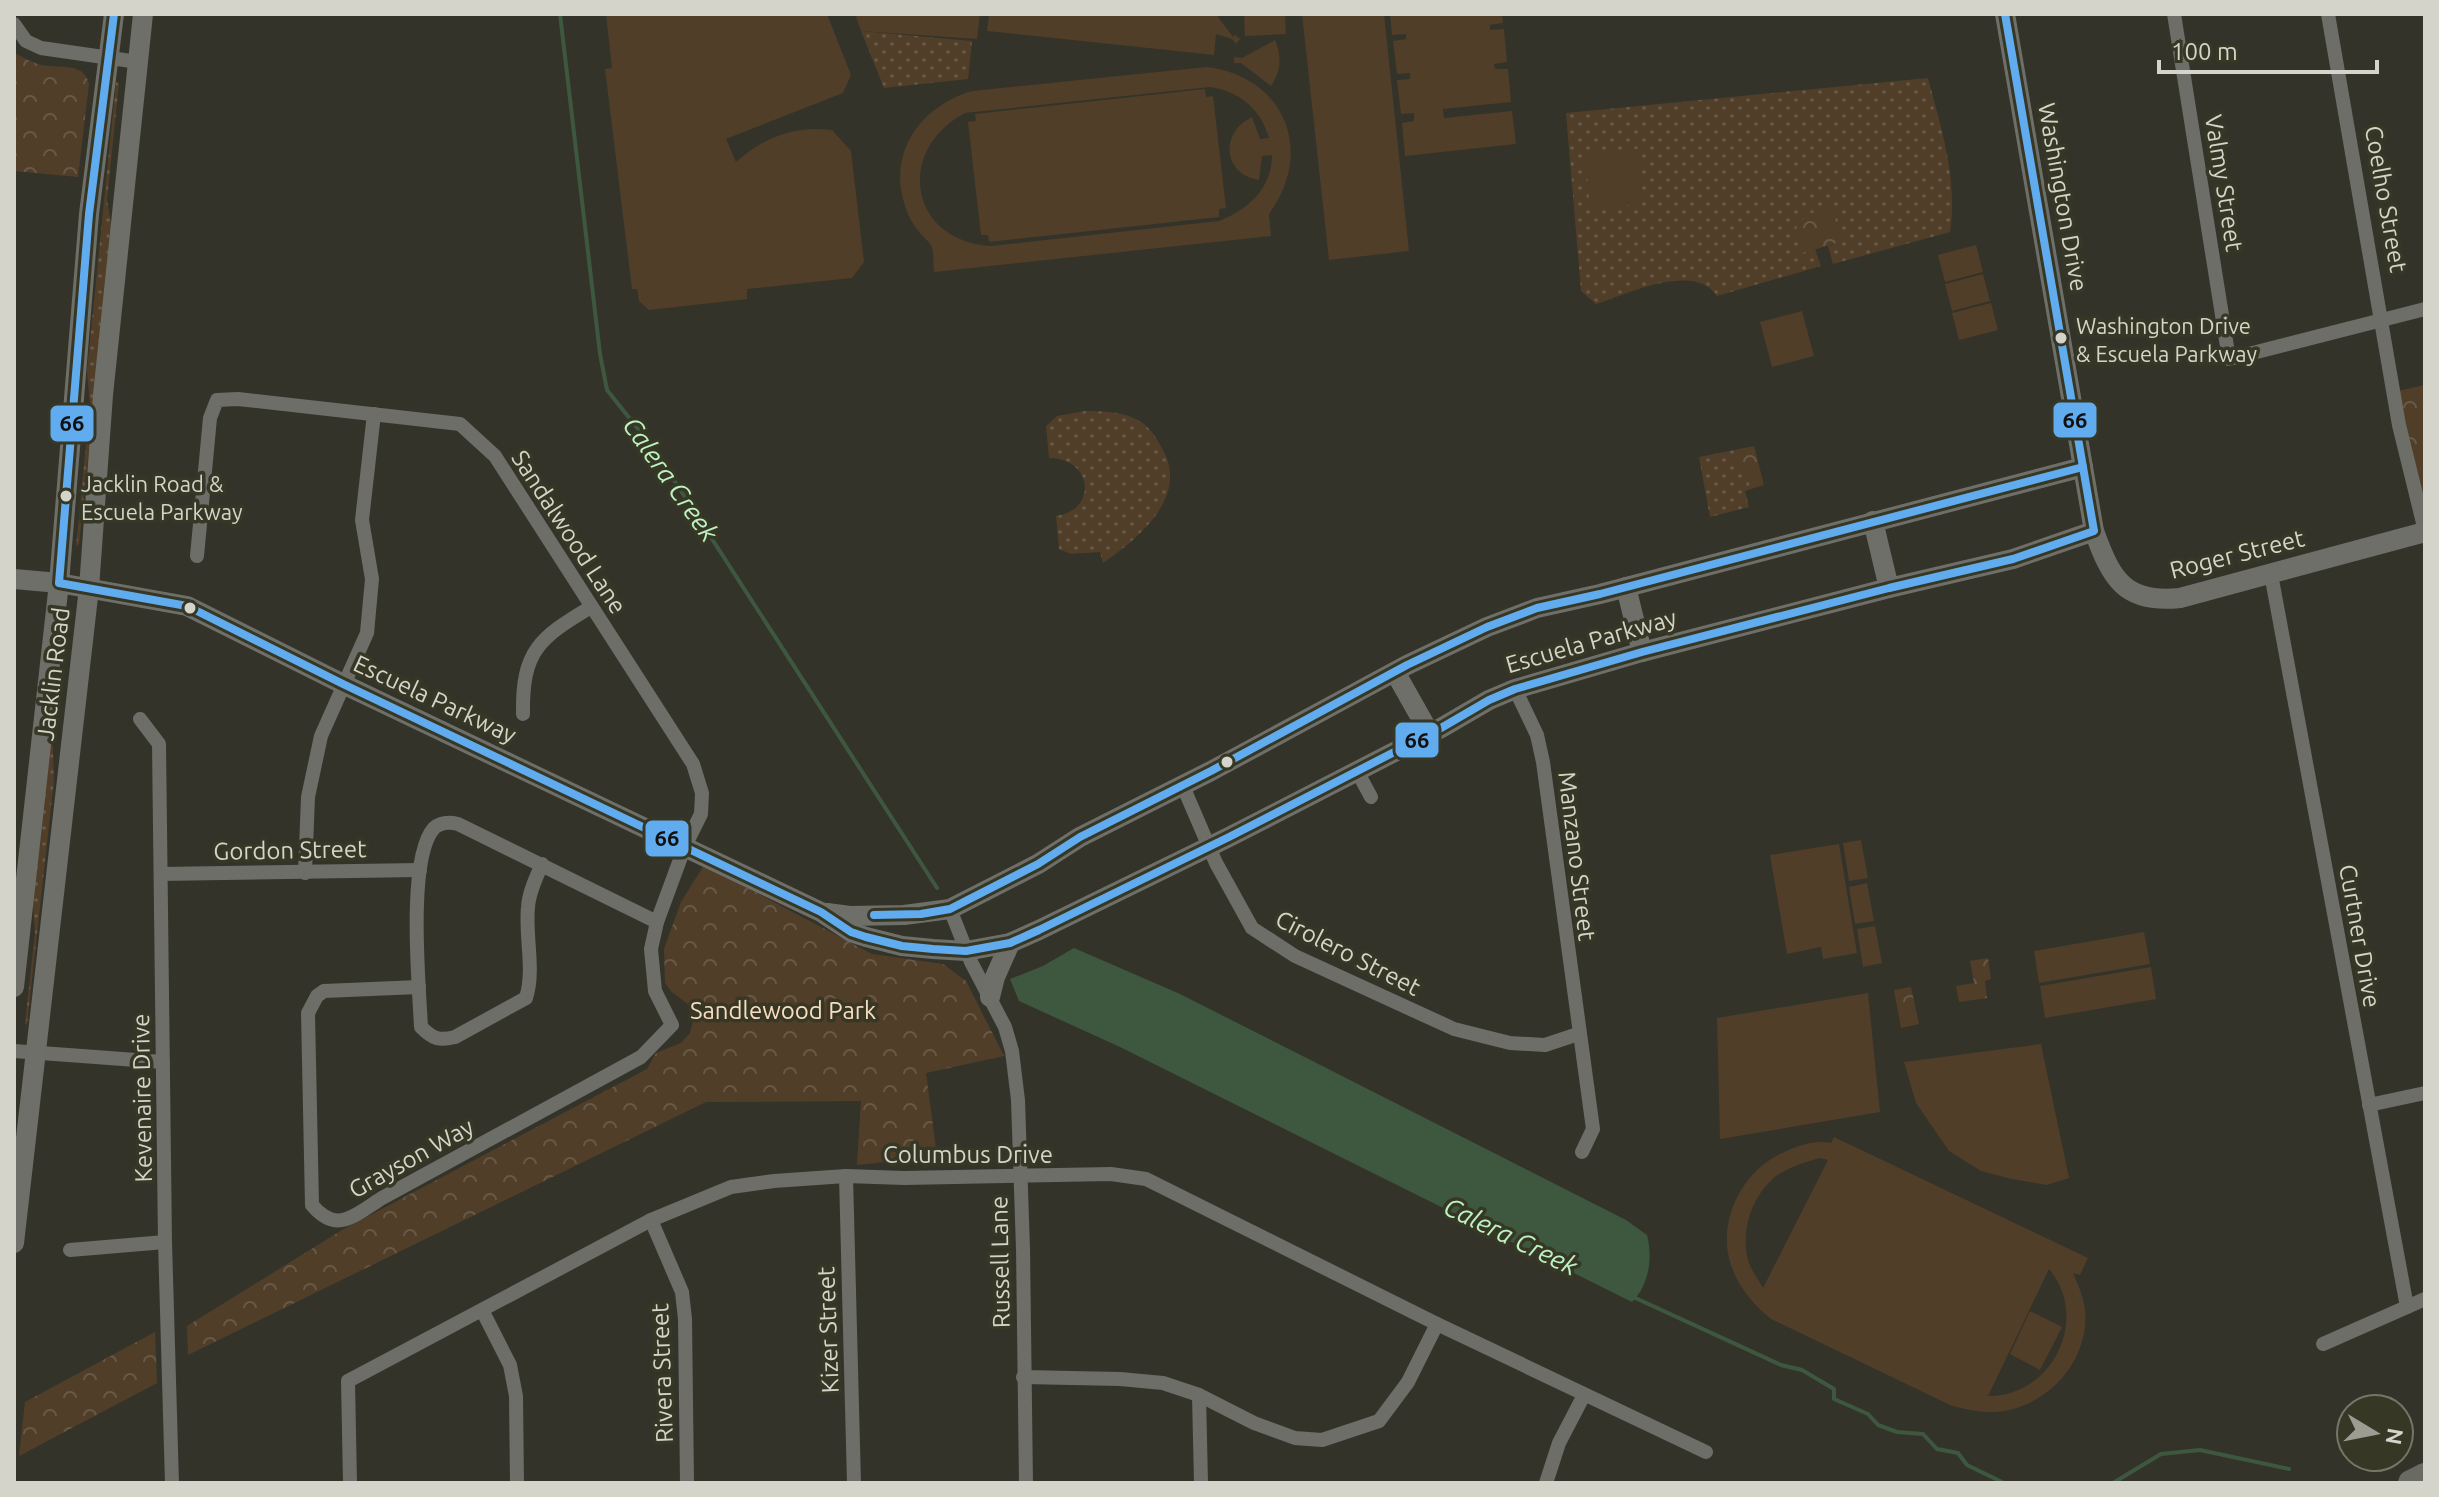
<svg xmlns="http://www.w3.org/2000/svg" width="2439" height="1497" font-family="Ubuntu,sans-serif">
<style>
.grass{fill:url(#grass-dots)}
.park{fill:url(#park-crowns)}
.garden{fill:#503e29;fill-rule:evenodd}
.water{fill:#3e5840}
.lines{fill:none;stroke-linecap:round;stroke-linejoin:round}
.stream{stroke:#3e5840;stroke-width:4}
.street{stroke:#6c6e67;stroke-width:14}
.secondary{stroke:#6e6f68;stroke-width:20}
.highway{stroke:#696a61;stroke-width:26}
.bus-1-casing{stroke:#373726;stroke-width:14}
.bus-1{stroke:#60acee;stroke-width:8}
.bus-dot{fill:#d4d4ca;stroke:#373726;stroke-width:3}
.labels{text-anchor:middle;dominant-baseline:central;stroke-width:7;stroke-linejoin:round;paint-order:stroke}
.bus-label{font-size:22px;fill:#d4d4ca;stroke:#373726;text-anchor:start}
.street-label{font-size:24px;fill:#d4d4ca;stroke:#373726}
.park-label{font-size:24px;fill:#faddbf;stroke:#373726}
.water-label{font-size:26px;font-style:italic;fill:#bdf2c2;stroke:#373726}
.line-badge{stroke:#373726;stroke-width:3}
.pale-badge-label{font-size:22px;text-anchor:middle;font-weight:bold;fill:#111}
</style>
<defs>
<pattern id="grass-dots" width="8" height="8" patternUnits="userSpaceOnUse" patternTransform="scale(2)"><rect width="8" height="8" fill="#503e29"/><path d="M2 2h.1M6 6h.1" fill="none" stroke="#685947" stroke-width="1.8" stroke-linecap="round"/></pattern>
<pattern id="park-crowns" width="20" height="18" patternUnits="userSpaceOnUse" patternTransform="scale(2)"><rect width="20" height="18" fill="#503e29"/><path d="M2 6a3 3 0 1 1 6 0M12 15a3 3 0 1 1 6 0" fill="none" stroke="#685947"/></pattern>
</defs>
<rect width="100%" height="100%" fill="#33332a"/>
<g class="grass">
<polygon points="861,31 972,41 968,79 884,88"/>
<path d="M1928,78C1941,127 1958,180 1950,232L1833,264L1828,246L1840,242L1802,253L1815,249L1821,266L1717,296C1714,293 1712,289 1708,287C1680,268 1624,295 1596,304L1581,291L1566,113Z"/>
<polygon points="116,82 119,83 107,200 112,230 79,544 76,547 90,404 87,371"/>
<path d="M1085,411C1116,411 1144,413 1159,443C1163,450 1168,458 1169,466C1178,507 1132,543 1103,563L1100,552L1071,554L1059,549L1056,516C1098,510 1093,458 1049,458L1046,426L1057,416Z"/>
<polygon points="1734,450 1737,467 1745,467 1751,489 1745,491 1749,507 1710,517 1699,457"/>
<polygon points="52,722 54,780 27,1025 25,1024 35,932 33,904"/>
</g>
<g class="park">
<path d="M14,53C22,56 30,62 38,64C56,70 84,60 89,84L78,177L14,171Z"/>
<polygon points="1833,208 1840,242 1802,253 1795,230 1807,214"/>
<polygon points="2425,385 2425,532 2393,392"/>
<polygon points="1754,446 1764,485 1751,489 1745,468 1737,468 1734,450"/>
<polygon points="704,865 872,954 943,964 966,981 1004,1056 926,1073 937,1156 857,1165 861,1101 706,1102 188,1355 187,1326 342,1230 647,1069 656,1053 681,1043 690,1033 693,1021 688,1004 672,992 665,983 664,949 681,902"/>
<polygon points="1988,958 1991,979 1985,981 1987,998 1959,1002 1956,986 1974,983 1970,961"/>
<polygon points="1911,987 1919,1024 1901,1028 1894,990"/>
<polygon points="155,1332 157,1383 19,1456 25,1402"/>
</g>
<g class="garden">
<path d="M606,14H827L851,75L843,93L726,139L736,162C764,137 795,125 832,130L851,151L864,262L852,278L747,289V299L649,310L639,301L637,289H632L605,69L612,68Z"/>
<polygon points="855,14 980,14 977,39 861,31"/>
<polygon points="989,14 1218,14 1218,17 1233,37 1235,35 1240,39 1236,44 1232,39 1216,34 1214,55 987,31"/>
<polygon points="1244,14 1285,14 1286,34 1245,36"/>
<polygon points="1302,14 1384,14 1409,251 1329,260"/>
<polygon points="1390,14 1502,14 1503,23 1490,25 1490,30 1504,29 1507,62 1494,64 1495,69 1508,69 1511,102 1443,109 1444,118 1512,111 1516,144 1405,156 1402,123 1414,121 1414,113 1401,114 1397,80 1410,79 1410,73 1397,74 1393,41 1406,39 1406,34 1392,35"/>
<path d="M1275,40C1282,57 1281,71 1271,86L1241,63H1234V57L1242,58Z"/>
<path d="M1207,67C1285,77 1315,151 1269,214L1271,236L934,272C933,264 934,255 932,247C930,242 924,238 920,233C913,225 908,216 905,206C887,152 921,106 972,91ZM1210,87C1239,91 1261,109 1269,138L1260,139L1252,117C1220,132 1222,174 1259,180L1262,156L1272,155C1272,189 1247,210 1219,221L991,246C910,242 894,151 965,113Z"/>
<polygon points="1205,89 1206,97 1213,96 1226,208 1219,209 1219,217 989,242 988,235 981,235 968,122 976,121 975,114"/>
<polygon points="1639,149 1641,194 1631,205 1590,209 1586,161 1593,151"/>
<polygon points="1976,245 1983,272 1945,282 1938,255"/>
<polygon points="1983,274 1990,301 1952,311 1945,284"/>
<polygon points="1991,303 1998,330 1959,340 1952,313"/>
<polygon points="1802,311 1814,356 1772,367 1760,322"/>
<polygon points="1861,840 1868,878 1849,881 1843,843"/>
<polygon points="1839,844 1857,953 1823,959 1821,947 1787,954 1770,855"/>
<polygon points="1867,883 1874,921 1855,924 1849,887"/>
<polygon points="1875,926 1882,963 1863,967 1857,929"/>
<polygon points="2144,932 2150,964 2039,983 2034,951"/>
<polygon points="2151,967 2156,999 2045,1018 2040,986"/>
<polygon points="1868,993 1880,1112 1720,1139 1717,1018"/>
<polygon points="2041,1044 2069,1178 2047,1185 2012,1179 1981,1171 1949,1151 1916,1103 1904,1062"/>
<path d="M1834,1137L2088,1258L2080,1275L2073,1273C2078,1284 2083,1296 2085,1309C2090,1358 2052,1402 2005,1411C1987,1414 1967,1410 1950,1405L1771,1319C1754,1305 1738,1287 1731,1265C1717,1223 1740,1175 1778,1155C1794,1147 1813,1139 1831,1143ZM1820,1158L1828,1160L1763,1288C1758,1279 1751,1270 1748,1260C1740,1230 1753,1192 1779,1174C1792,1166 1806,1162 1820,1158ZM2049,1269C2091,1318 2052,1397 1988,1396Z"/>
<polygon points="2030,1311 2062,1327 2040,1370 2010,1354"/>
</g>
<path class="water" d="M1074,948L1180,994L1626,1220L1647,1235C1653,1258 1649,1285 1632,1302L1120,1047L1019,1001L1010,979L1043,966Z"/>
<g class="lines">
<g class="stream">
<polyline points="560,14 600,354 607,390 654,449 937,888"/>
<polyline points="1631,1296 1781,1365 1802,1370 1834,1389 1834,1399 1868,1414 1878,1425 1897,1432 1923,1434 1937,1449 1958,1453 1967,1465 2004,1483"/>
<polyline points="2113,1483 2161,1454 2200,1450 2289,1469"/>
</g>
<g class="street">
<polyline points="2174,14 2229,359 2425,309"/>
<polyline points="2328,14 2399,425 2425,531"/>
<polyline points="14,24 26,41 41,48 138,62"/>
<path d="M197,556L210,418L217,400L238,399L460,424L495,456L693,764L702,793L701,814L685,846L657,922L651,949L655,991L672,1025L641,1057L382,1198C355,1215 337,1235 312,1205L308,1013L317,996L324,991L419,987"/>
<polyline points="2271,574 2407,1307"/>
<polyline points="1515,689 1537,735 1543,762 1593,1129 1582,1152"/>
<path d="M523,714C522,651 539,638 591,607"/>
<polyline points="140,719 159,744 165,1242 172,1483"/>
<polyline points="1357,771 1371,797"/>
<polyline points="1182,784 1216,863 1252,928 1295,956 1454,1029 1510,1043 1545,1045 1578,1034"/>
<path d="M542,864C536,878 529,892 528,907C525,937 535,970 526,998L455,1037C439,1041 433,1039 421,1027C419,985 407,858 434,828C441,822 450,822 458,824L657,922"/>
<polyline points="305,873 308,797 321,736 367,633 372,579 362,520 374,414"/>
<polyline points="161,874 420,870"/>
<polyline points="950,909 971,962 1005,1027 1012,1051 1018,1100 1023,1249 1026,1483"/>
<polyline points="14,1051 163,1062"/>
<polyline points="2369,1105 2425,1093"/>
<polyline points="846,1176 854,1483"/>
<polyline points="651,1220 682,1292 685,1319 687,1483"/>
<polyline points="70,1250 165,1242"/>
<polyline points="482,1310 510,1365 516,1396 517,1483"/>
<polyline points="2323,1344 2425,1299"/>
<polyline points="1023,1377 1120,1379 1163,1383 1199,1395 1254,1423 1295,1438 1322,1440 1379,1421 1408,1382 1437,1324"/>
<polyline points="1199,1395 1201,1483"/>
<polyline points="350,1483 348,1381 651,1220 731,1187 774,1181 846,1176 904,1178 1111,1174 1146,1179 1437,1324 1706,1452"/>
<polyline points="1546,1483 1559,1443 1584,1395"/>
</g>
<g class="secondary">
<path d="M2005,14L2094,531C2111,578 2124,604 2180,598L2425,532"/>
<polyline points="1873,521 1889,588"/>
<polyline points="14,579 59,583 187,606 343,684 821,912 851,932 866,937 902,946 933,949 966,951 1010,943 1039,930 1229,837 1441,728 1489,700 1515,689 1642,652 1889,588 2013,559 2094,531"/>
<polyline points="1626,587 1642,652"/>
<polyline points="1395,672 1430,734"/>
<polyline points="827,913 850,916 904,915 950,909 1038,864 1080,837 1211,771 1407,665 1487,627 1537,608 1600,594 2083,467"/>
<polyline points="14,987 59,583 89,214 114,14"/>
<polyline points="990,997 995,977 1010,943"/>
<polyline points="14,1243 89,588 103,395 143,14"/>
</g>
<polyline class="highway" points="2411,1483 2425,1476"/>
<defs>
<g id="bus-1">
<polyline points="114,14 89,214 59,583 187,606 343,684 821,912 851,932 866,937 902,946 933,949 966,951 1010,943 1039,930 1229,837 1441,728 1489,700 1515,689 1642,652 1889,588 2013,559 2094,531 2005,14"/>
<polyline points="874,915 921,914 950,909 1038,864 1080,837 1211,771 1407,665 1487,627 1537,608 1600,594 2083,467"/>
</g>
</defs>
<use href="#bus-1" class="bus-1-casing"/>
<use href="#bus-1" class="bus-1"/>
</g>
<g class="bus-dot">
<circle cx="2061" cy="338" r="7"/>
<circle cx="66" cy="496" r="7"/>
<circle cx="190" cy="608" r="7"/>
<circle cx="1227" cy="762" r="7"/>
</g>
<g class="labels">
<g class="bus-label">
<text x="2076" y="325">Washington Drive<tspan x="2076" dy="28">&amp; Escuela Parkway</tspan></text>
<text x="81" y="483">Jacklin Road &amp;<tspan x="81" dy="28">Escuela Parkway</tspan></text>
</g>
<g class="street-label">
<text transform="translate(2224 183) rotate(81)">Valmy Street</text>
<text transform="translate(2063 197) rotate(80)">Washington Drive</text>
<text transform="translate(2386 199) rotate(80)">Coelho Street</text>
<text transform="translate(569 532) rotate(57)">Sandalwood Lane</text>
<text transform="translate(2237 554) rotate(-14)">Roger Street</text>
<text transform="translate(1591 641) rotate(-16)">Escuela Parkway</text>
<text transform="translate(53 674) rotate(-83)">Jacklin Road</text>
<text transform="translate(435 699) rotate(25)">Escuela Parkway</text>
<text transform="translate(290 850) rotate(-1)">Gordon Street</text>
<text transform="translate(1577 856) rotate(83)">Manzano Street</text>
<text transform="translate(2360 936) rotate(80)">Curtner Drive</text>
<text transform="translate(1348 953) rotate(27)">Cirolero Street</text>
<text transform="translate(142 1098) rotate(-91)">Kevenaire Drive</text>
<text x="968" y="1154">Columbus Drive</text>
<text transform="translate(411 1158) rotate(-29)">Grayson Way</text>
<text transform="translate(1000 1262) rotate(-91)">Russell Lane</text>
<text transform="translate(828 1330) rotate(-92)">Kizer Street</text>
<text transform="translate(662 1373) rotate(-92)">Rivera Street</text>
</g>
<g class="park-label">
<text x="783" y="1010">Sandlewood Park</text>
</g>
<g class="water-label">
<text transform="translate(671 479) rotate(55)">Calera Creek</text>
<text transform="translate(1511 1236) rotate(26)">Calera Creek</text>
</g>
</g>
<g class="line-badge">
<rect x="2052" y="401" width="46" height="38" rx="8" fill="#60acee"/>
<rect x="49" y="404" width="46" height="39" rx="8" fill="#60acee"/>
<rect x="1394" y="721" width="46" height="38" rx="8" fill="#60acee"/>
<rect x="644" y="819" width="46" height="39" rx="8" fill="#60acee"/>
</g>
<g class="pale-badge-label">
<text x="2075" y="428">66</text>
<text x="72" y="431">66</text>
<text x="1417" y="748">66</text>
<text x="667" y="846">66</text>
</g>
<rect width="2439" height="1497" fill="none" stroke="#d4d4ca" stroke-width="32"/>
<g transform="translate(2375 1433) rotate(100)"><circle r="38" fill="#373726" stroke="#767668" stroke-width="2"/>
<path d="M0-6L14 30L0 20L-14 30Z" fill="#9c9c92"/>
<text y="-12" font-size="22" font-weight="bold" text-anchor="middle" fill="#d4d4ca">N</text>
</g>
<path d="M2159 60v12h218v-12" fill="none" stroke="#d4d4ca" stroke-width="4"/>
<text x="2171" y="60" font-size="24" fill="#d4d4ca" stroke="#373726" stroke-width="6" paint-order="stroke">100 m</text>
</svg>
